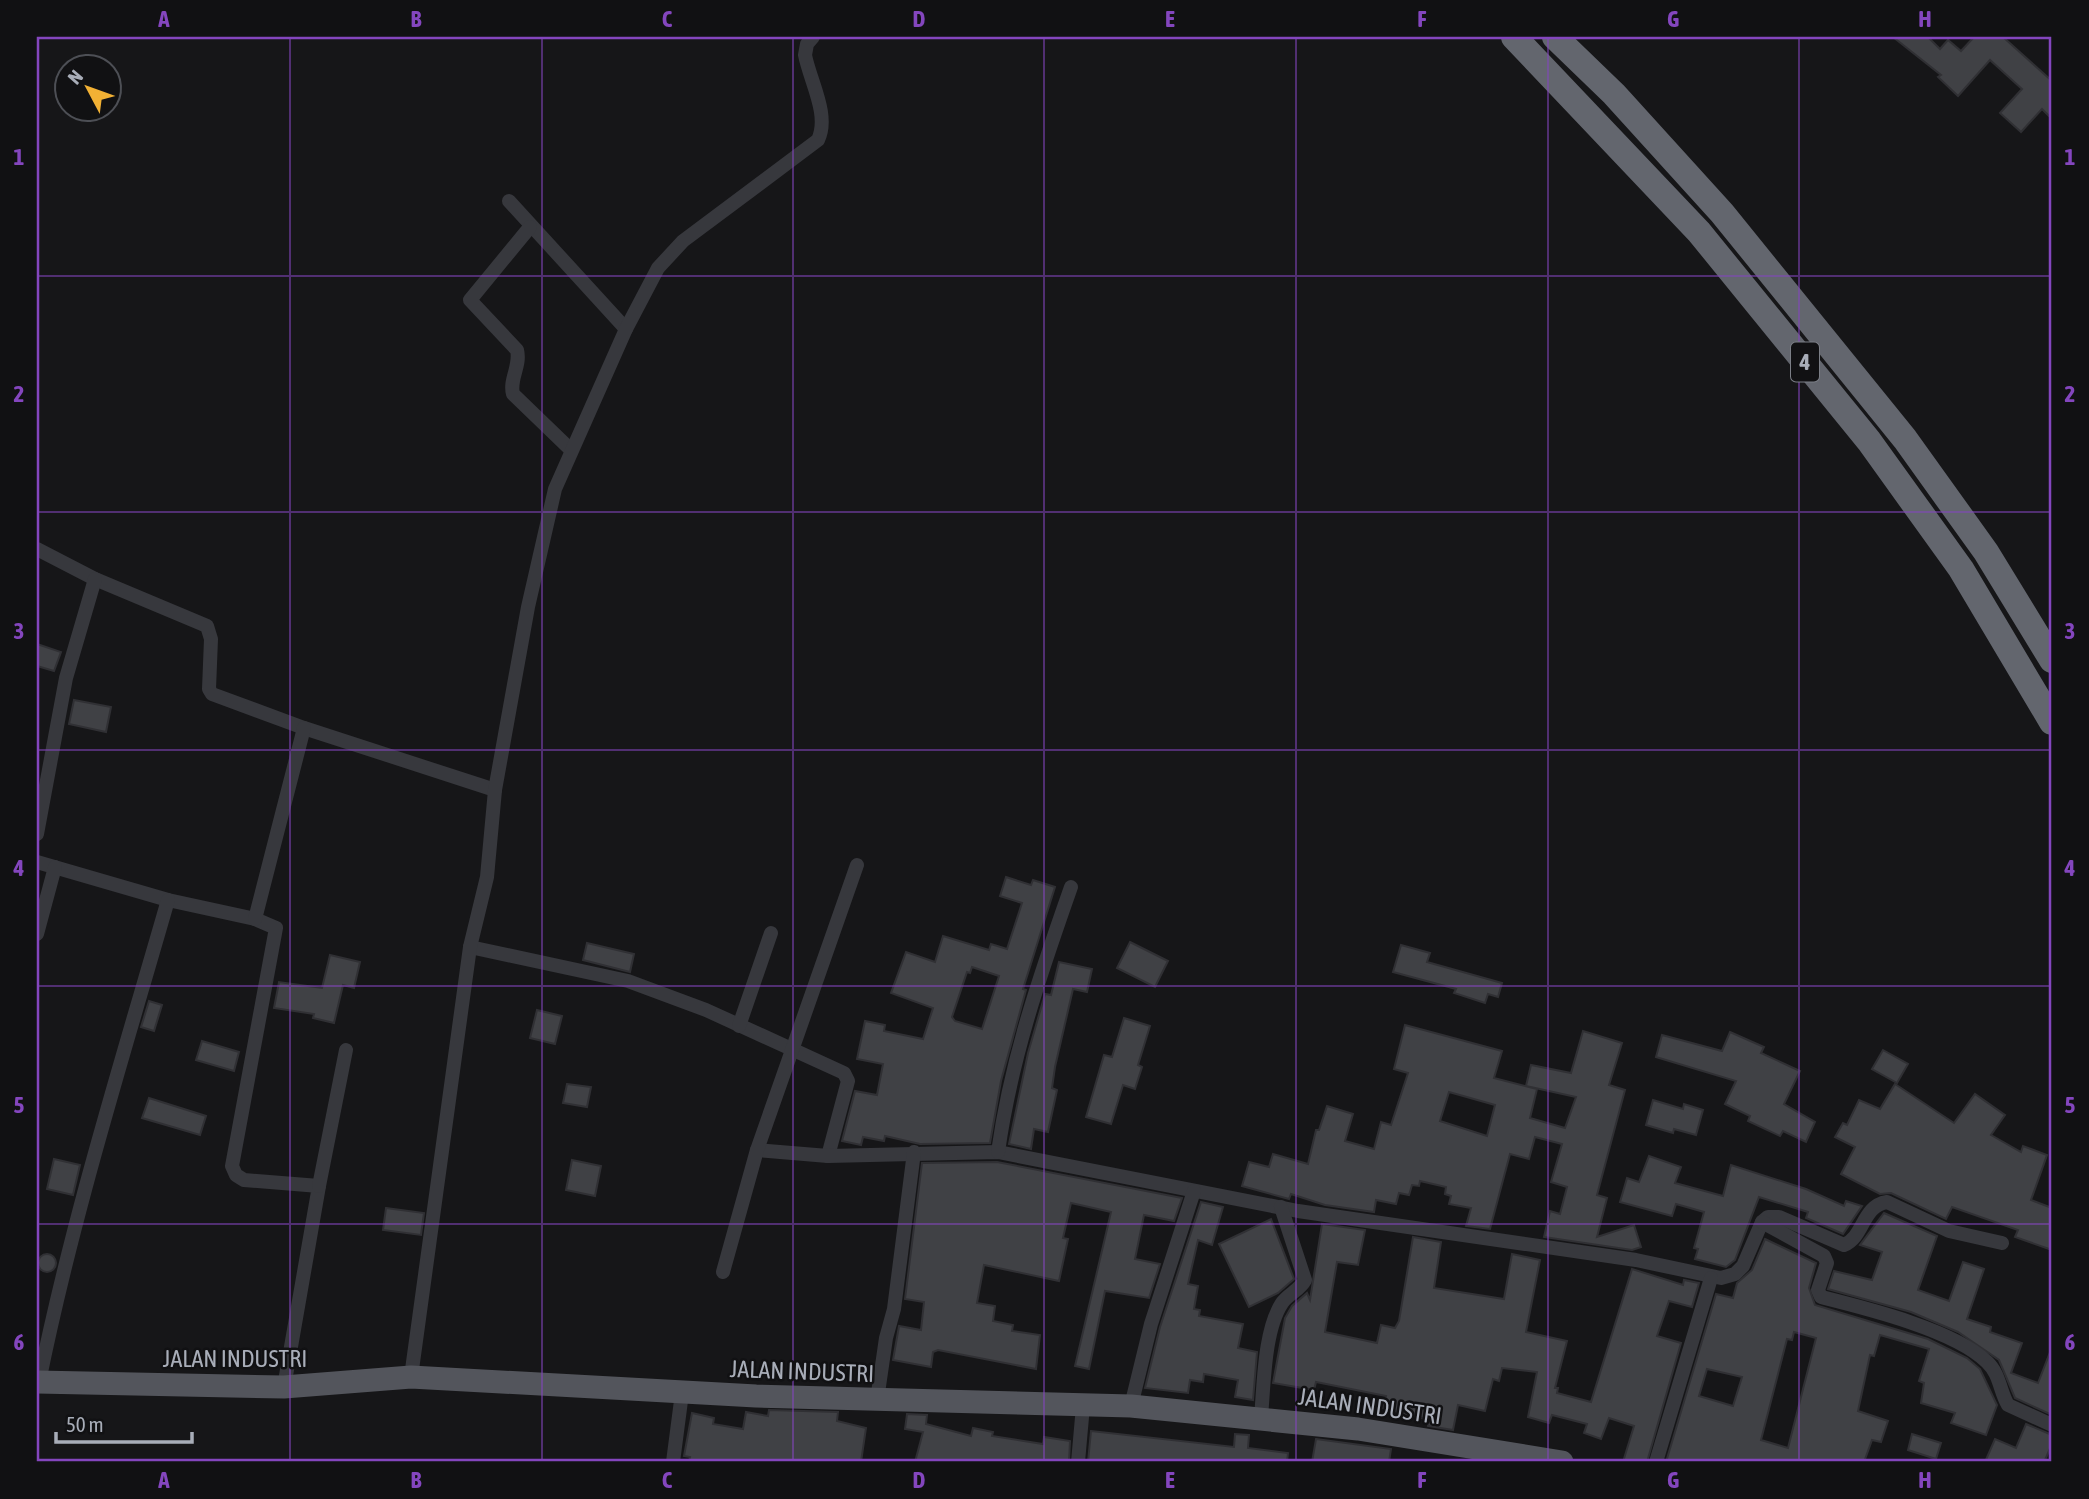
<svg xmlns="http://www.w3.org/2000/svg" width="2089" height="1499" font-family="'Asap Condensed',sans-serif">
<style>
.building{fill:#404145;stroke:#303034;stroke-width:2;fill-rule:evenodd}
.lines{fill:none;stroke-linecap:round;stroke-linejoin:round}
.street{stroke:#37383d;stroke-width:14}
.primary{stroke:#53555c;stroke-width:23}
.highway{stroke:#63666e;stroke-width:26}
.grid{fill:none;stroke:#8446be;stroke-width:2;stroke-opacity:0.55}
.labels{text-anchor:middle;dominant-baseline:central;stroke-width:5;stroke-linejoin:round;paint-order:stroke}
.shield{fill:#111113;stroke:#7b7e86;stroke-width:2}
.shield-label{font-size:23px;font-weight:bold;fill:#a8adb8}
.street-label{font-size:24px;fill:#a8adb8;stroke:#111113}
.neatline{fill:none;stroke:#8446be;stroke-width:2.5}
.grid-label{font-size:23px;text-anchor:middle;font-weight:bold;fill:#8446be}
</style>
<rect width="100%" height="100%" fill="#161618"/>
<g class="building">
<polygon points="1893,37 1928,37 1940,49 1948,40 1961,51 1974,37 2003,37 2052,81 2052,119 2042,109 2021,132 2000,113 2022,89 1990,60 1958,96 1938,77 1941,75"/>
<polygon points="37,644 61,652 54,671 37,666"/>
<polygon points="74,700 111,707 106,732 69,724"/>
<path d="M1006,877L1031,885L1033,880L1055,887L1023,989L1026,990L1001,1081L990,1143L920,1144L885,1136L884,1141L863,1137L861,1145L842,1141L855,1091L877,1095L883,1064L857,1059L865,1021L885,1025L884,1031L923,1039L933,1008L891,993L906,952L935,962L943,936L989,950L991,944L1007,949L1022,903L1000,896ZM972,967L999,976L982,1029L955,1021L952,1017L967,972L970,973Z"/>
<polygon points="1130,942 1168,961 1155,987 1117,968"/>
<polygon points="587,943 634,954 630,972 583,960"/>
<polygon points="1401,945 1430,953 1427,962 1502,983 1498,997 1488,994 1485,1003 1454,993 1456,989 1393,972"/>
<polygon points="330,955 360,962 354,988 343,985 334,1023 313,1018 314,1014 274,1008 279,982 322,988"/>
<polygon points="1059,962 1092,969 1087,992 1073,989 1055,1067 1052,1088 1057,1090 1048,1132 1034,1129 1031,1149 1009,1144 1028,1053 1045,994 1051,995"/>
<polygon points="149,1001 162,1005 154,1031 141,1027"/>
<polygon points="537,1010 562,1016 555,1044 530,1038"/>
<polygon points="1124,1018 1150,1026 1138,1065 1142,1067 1135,1089 1123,1085 1111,1124 1086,1117 1104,1055 1112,1057"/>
<path d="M1405,1025L1502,1051L1494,1078L1537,1089L1530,1118L1565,1128L1576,1097L1526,1086L1531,1065L1571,1073L1583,1031L1622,1043L1609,1085L1625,1090L1597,1195L1607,1198L1597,1237L1634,1225L1641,1247L1632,1250L1544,1237L1550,1211L1560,1214L1567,1187L1551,1182L1562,1144L1535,1137L1529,1159L1510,1154L1490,1229L1466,1226L1471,1208L1449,1204L1451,1196L1445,1194L1446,1187L1420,1181L1419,1186L1412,1185L1409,1195L1399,1193L1396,1204L1376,1200L1374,1212L1325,1205L1291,1194L1289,1199L1242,1186L1249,1162L1269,1167L1273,1154L1308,1164L1316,1130H1319L1327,1106L1353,1114L1345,1141L1374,1149L1381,1122L1391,1125L1408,1073L1394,1069ZM1449,1092L1495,1105L1487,1136L1440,1121Z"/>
<polygon points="1730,1032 1764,1047 1761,1053 1800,1071 1784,1104 1815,1122 1806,1142 1783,1131 1780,1136 1748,1121 1750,1116 1725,1104 1736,1081 1656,1057 1662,1035 1722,1051"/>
<polygon points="202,1041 239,1052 234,1071 196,1060"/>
<polygon points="1883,1050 1908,1064 1897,1083 1872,1069"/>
<polygon points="567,1084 591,1087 587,1107 563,1103"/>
<polygon points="1895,1084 1954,1123 1975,1094 2005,1115 1991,1135 2021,1152 2023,1146 2047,1155 2031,1200 2052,1208 2052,1250 2015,1237 2018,1230 1952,1207 1946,1219 1891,1193 1880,1194 1841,1174 1855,1147 1835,1137 1843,1123 1847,1125 1859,1100 1880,1109"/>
<polygon points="149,1098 206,1116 200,1135 142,1118"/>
<polygon points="1653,1100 1683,1109 1684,1104 1703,1110 1696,1135 1674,1129 1673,1133 1646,1125"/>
<polygon points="1649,1156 1681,1167 1675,1183 1723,1196 1731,1165 1806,1189 1844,1206 1846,1201 1862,1206 1843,1234 1806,1218 1808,1212 1759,1197 1735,1260 1726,1267 1695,1259 1698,1249 1694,1248 1704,1212 1676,1204 1672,1216 1620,1202 1627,1178 1639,1182"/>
<polygon points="54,1159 80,1165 73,1195 47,1189"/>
<polygon points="572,1160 601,1166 595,1196 566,1190"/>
<polygon points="997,1162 1182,1198 1174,1221 1144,1215 1135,1259 1160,1264 1149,1298 1105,1291 1089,1369 1075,1366 1111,1212 1071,1203 1063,1238 1068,1239 1059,1281 984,1265 977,1303 995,1306 993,1321 1013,1325 1012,1331 1040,1335 1036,1369 938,1350 933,1352 931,1367 893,1360 899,1326 921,1330 924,1302 905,1299 922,1163"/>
<polygon points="1201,1202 1223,1207 1212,1245 1198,1240 1188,1284 1198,1286 1194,1309 1200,1310 1199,1316 1243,1324 1238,1348 1257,1352 1253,1400 1235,1397 1238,1380 1204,1374 1203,1382 1190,1380 1188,1393 1145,1388 1160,1327"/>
<polygon points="386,1208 424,1213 421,1235 383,1230"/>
<polygon points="1884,1213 1937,1236 1918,1290 1949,1301 1963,1262 1984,1269 1967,1319 1991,1327 1990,1332 2022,1343 2011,1373 2038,1383 2052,1347 2052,1415 2015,1398 1999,1360 1958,1332 1911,1312 1828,1289 1834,1271 1872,1280 1882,1252 1860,1245"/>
<polygon points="1271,1219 1294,1279 1278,1293 1249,1307 1219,1244"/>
<polygon points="1322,1224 1365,1230 1358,1265 1337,1262 1325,1332 1377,1343 1381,1325 1395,1328 1399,1321 1413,1237 1441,1242 1434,1288 1504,1299 1512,1254 1540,1260 1526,1332 1567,1341 1555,1388 1558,1388 1557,1393 1591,1402 1632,1269 1683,1285 1684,1280 1699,1283 1692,1307 1669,1301 1657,1336 1681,1343 1647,1462 1623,1462 1634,1426 1609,1418 1601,1439 1584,1433 1587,1424 1552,1415 1549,1423 1528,1417 1537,1372 1502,1368 1499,1381 1493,1379 1485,1411 1458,1405 1453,1430 1428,1426 1429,1420 1383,1408 1386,1396 1316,1382 1314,1390 1273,1383 1285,1318 1292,1306 1307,1293 1310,1300"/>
<path d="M1765,1239L1816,1263L1809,1288L1815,1305L1928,1339L1967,1358L1980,1369L1997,1405L1986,1435L1951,1423L1955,1413L1921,1403L1924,1383L1919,1381L1929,1349L1880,1335L1874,1356L1870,1355L1858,1411L1888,1421L1881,1442L1872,1440L1864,1462H1666L1716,1294L1733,1298L1737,1283L1752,1270ZM1794,1332L1816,1338L1788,1448L1761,1440L1787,1339L1792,1340ZM1707,1369L1742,1377L1733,1406L1699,1396Z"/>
<circle cx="47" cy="1263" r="9"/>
<polygon points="769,1410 838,1412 837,1421 866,1428 861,1462 689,1462 690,1457 684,1456 692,1413 714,1418 713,1424 743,1429 746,1412 768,1416"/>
<polygon points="907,1414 927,1415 926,1424 971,1436 973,1428 993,1432 992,1436 1043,1444 1044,1437 1070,1441 1069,1462 915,1462 923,1432 905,1429"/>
<polygon points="2026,1424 2052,1435 2052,1444 2045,1460 2049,1462 1985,1462 1995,1439 2016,1448"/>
<polygon points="1091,1431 1234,1447 1235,1434 1249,1435 1248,1448 1288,1453 1287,1462 1088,1462"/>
<polygon points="1912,1434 1941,1443 1936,1459 1908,1450"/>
<polygon points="1316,1439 1391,1449 1389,1462 1312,1462"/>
</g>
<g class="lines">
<g class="street">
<polyline points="509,201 626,329"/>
<path d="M530,227L470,300L517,350C521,366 509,379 513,394L570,449"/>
<polyline points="37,549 95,579 207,626 211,639 209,689 212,694 304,728 495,790"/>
<polyline points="37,834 66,678 95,579"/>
<polyline points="37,862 168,900 255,919 276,928 232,1166 236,1175 244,1180 319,1186 284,1387"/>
<polyline points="255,919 304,728"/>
<polyline points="37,934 55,867"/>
<polyline points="470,947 628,981 706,1010 844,1073 848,1081 828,1156"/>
<polyline points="739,1026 771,933"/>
<path d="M757,1150L828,1156L998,1152L1298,1211L1636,1260L1721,1278L1735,1274L1743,1266L1762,1222L1768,1217H1779L1844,1245C1864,1237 1862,1206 1887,1202L1949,1231L2002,1243"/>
<path d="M998,1152C1011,1059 1040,975 1071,887"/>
<polyline points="319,1186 346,1050"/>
<path d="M1762,1222L1824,1256L1827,1263L1818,1290L1821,1297C1865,1308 1955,1330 1987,1362C2000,1374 2000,1392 2008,1405L2052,1425"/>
<polyline points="723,1272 757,1150 857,865"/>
<path d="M411,1377L470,947L487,877L495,790L528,607L555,489L626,329L658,268L683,241L818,140C830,115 810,81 805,55L807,44L813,37"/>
<path d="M39,1382C72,1219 122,1060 168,900"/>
<polyline points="877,1400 886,1338 894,1309 914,1152"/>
<polyline points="1131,1406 1151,1324 1194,1191"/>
<path d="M1261,1417C1264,1385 1264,1330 1282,1303C1288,1294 1300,1290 1305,1280L1281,1207"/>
<polyline points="673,1462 682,1393"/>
<polyline points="1078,1462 1083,1406"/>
<polyline points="1656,1462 1711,1278"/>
</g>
<polyline class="primary" points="37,1382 284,1387 411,1377 756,1396 1131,1406 1358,1429 1562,1462"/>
<g class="highway">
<polyline points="1514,37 1699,232 1869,441 1961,569 2052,722"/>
<polyline points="1555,37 1614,94 1722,213 1905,439 1986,552 2052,660"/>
</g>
</g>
<path class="grid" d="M290,37V1462M542,37V1462M793,37V1462M1044,37V1462M1296,37V1462M1548,37V1462M1799,37V1462M37,276H2052M37,512H2052M37,750H2052M37,986H2052M37,1224H2052"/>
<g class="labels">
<rect class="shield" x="1791" y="342.5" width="28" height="39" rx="5"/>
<g class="shield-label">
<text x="1805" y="362">4</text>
</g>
<g class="street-label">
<text x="235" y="1358">JALAN INDUSTRI</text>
<text transform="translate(802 1371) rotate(2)">JALAN INDUSTRI</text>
<text transform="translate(1370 1406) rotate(8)">JALAN INDUSTRI</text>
</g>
</g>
<rect width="2089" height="1499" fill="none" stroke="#111113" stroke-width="77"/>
<g transform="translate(88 88) rotate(311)"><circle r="33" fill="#111113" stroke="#4d4f55" stroke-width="2"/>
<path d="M0-5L12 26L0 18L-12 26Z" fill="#f2b134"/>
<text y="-10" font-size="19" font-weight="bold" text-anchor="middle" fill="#a8adb8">N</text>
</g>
<path d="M56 1432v10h136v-10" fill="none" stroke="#a8adb8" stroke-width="3.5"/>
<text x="66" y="1432" font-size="21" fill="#a8adb8" stroke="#111113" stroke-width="5" paint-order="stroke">50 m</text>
<rect x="38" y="38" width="2012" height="1422" class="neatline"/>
<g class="grid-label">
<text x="164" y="27">A</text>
<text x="416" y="27">B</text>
<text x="667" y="27">C</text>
<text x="919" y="27">D</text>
<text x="1170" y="27">E</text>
<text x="1422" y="27">F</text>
<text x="1673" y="27">G</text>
<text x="1925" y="27">H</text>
<text x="19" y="165">1</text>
<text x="2070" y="165">1</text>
<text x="19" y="402">2</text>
<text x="2070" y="402">2</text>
<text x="19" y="639">3</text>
<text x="2070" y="639">3</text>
<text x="19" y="876">4</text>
<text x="2070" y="876">4</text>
<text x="19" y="1113">5</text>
<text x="2070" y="1113">5</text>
<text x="19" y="1350">6</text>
<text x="2070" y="1350">6</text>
<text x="164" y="1488">A</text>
<text x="416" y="1488">B</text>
<text x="667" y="1488">C</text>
<text x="919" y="1488">D</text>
<text x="1170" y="1488">E</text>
<text x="1422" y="1488">F</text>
<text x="1673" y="1488">G</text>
<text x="1925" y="1488">H</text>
</g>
</svg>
